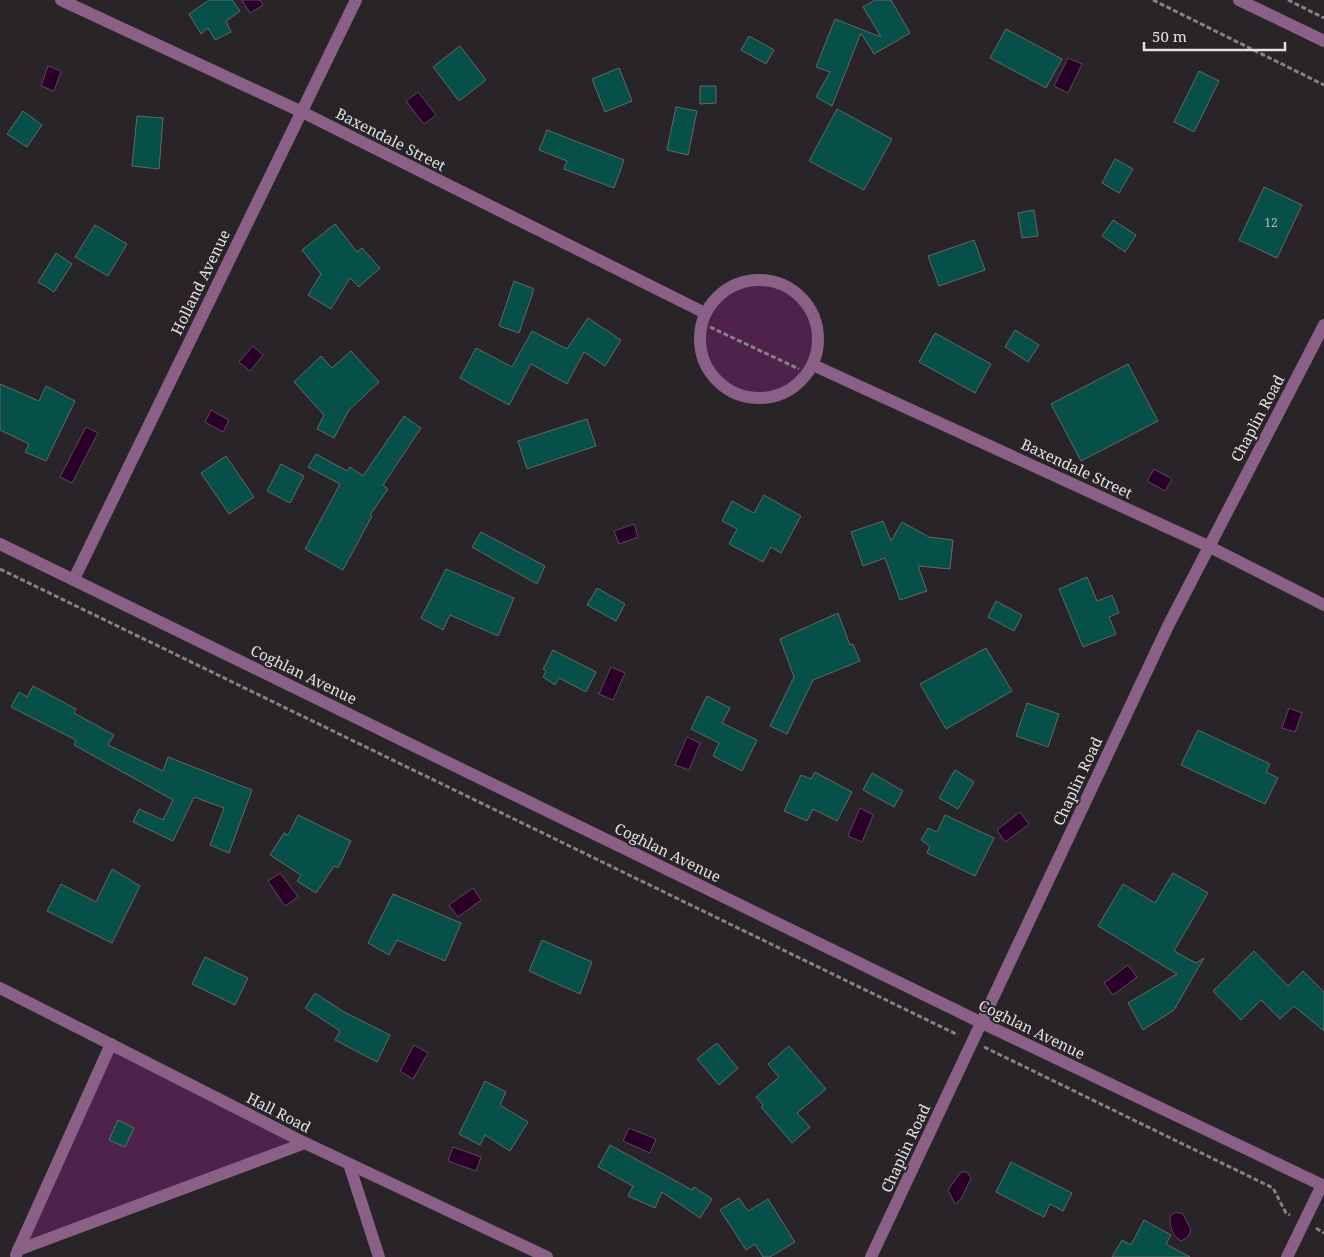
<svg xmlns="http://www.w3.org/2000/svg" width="1324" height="1257" font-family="'Noto Serif',serif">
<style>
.green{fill:#4f224c}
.water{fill:#290128;stroke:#604460}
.building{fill:#075049;stroke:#636867}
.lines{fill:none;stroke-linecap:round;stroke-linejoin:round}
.path{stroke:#858284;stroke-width:3;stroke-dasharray:5 2.5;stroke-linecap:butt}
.minor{stroke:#8a6086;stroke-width:12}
.labels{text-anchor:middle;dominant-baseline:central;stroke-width:4;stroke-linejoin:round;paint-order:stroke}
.number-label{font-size:12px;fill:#abbcbb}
.street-label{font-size:15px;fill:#e2e0e1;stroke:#282427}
</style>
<rect width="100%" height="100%" fill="#282427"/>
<g class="green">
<circle cx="759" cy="339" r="59"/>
<polygon points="113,1049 292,1143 26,1243"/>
</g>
<g class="water">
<polygon points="242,0 260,0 263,5 250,13"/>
<polygon points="1068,58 1082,64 1068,93 1054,86"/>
<polygon points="48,66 61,71 54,91 41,86"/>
<polygon points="418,92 436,115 424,124 406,101"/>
<polygon points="253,346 263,355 250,371 239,362"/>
<polygon points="211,410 229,420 223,432 205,422"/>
<polygon points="86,427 98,433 72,483 60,477"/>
<polygon points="1154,469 1172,479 1165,491 1147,481"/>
<polygon points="634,524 638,537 619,544 614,531"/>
<polygon points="611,667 625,673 613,700 599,694"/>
<polygon points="1289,708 1302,713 1295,732 1282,728"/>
<polygon points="687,737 700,743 689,770 675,765"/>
<polygon points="860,808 873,815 862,842 848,836"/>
<polygon points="1020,812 1029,824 1005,842 997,830"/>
<polygon points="280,873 298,897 285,906 268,881"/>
<polygon points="473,888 481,900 458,917 449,905"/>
<polygon points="1128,965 1137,977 1113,995 1104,983"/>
<polygon points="414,1045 428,1053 413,1079 400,1071"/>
<polygon points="629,1128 656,1139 650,1153 623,1141"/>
<polygon points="453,1147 481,1157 476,1171 448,1161"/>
<polygon points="961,1172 967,1172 971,1178 961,1199 955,1204 948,1190"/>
<path d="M1176,1212L1183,1214L1191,1230L1188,1237L1181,1241C1172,1236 1170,1227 1170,1216Z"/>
</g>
<g class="building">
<polygon points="209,0 232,0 240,11 226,21 231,32 215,40 208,28 201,34 189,14"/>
<polygon points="875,0 891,0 910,33 874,54 861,33 832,106 816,97 830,72 816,67 835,19 881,37 863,7"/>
<polygon points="1006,29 1062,59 1046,88 990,58"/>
<polygon points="749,36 774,50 766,64 741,50"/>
<polygon points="460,46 486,80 459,101 433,67"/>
<polygon points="619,68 632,101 605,112 592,79"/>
<polygon points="1199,71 1219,81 1194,132 1174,122"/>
<polygon points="700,86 716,86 716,103 700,104"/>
<polygon points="676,107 697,111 688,155 667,150"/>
<polygon points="837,109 892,139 864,190 809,161"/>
<polygon points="23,111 42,125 27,147 7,134"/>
<polygon points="137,116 163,118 159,169 132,166"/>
<polygon points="547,130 624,160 614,188 564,169 567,161 539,150"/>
<polygon points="1115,159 1133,169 1119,193 1102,183"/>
<polygon points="1264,187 1302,205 1277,258 1239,240"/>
<polygon points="1034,210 1038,236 1022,238 1018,213"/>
<polygon points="1113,220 1136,235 1125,252 1102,236"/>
<polygon points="335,224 357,252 362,248 380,268 359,287 350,278 331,309 308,295 321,274 302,250"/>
<polygon points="95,225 127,244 108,276 75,257"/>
<polygon points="974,240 985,270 939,286 928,256"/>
<polygon points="56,253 72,264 54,292 38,282"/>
<polygon points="514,281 534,289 519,333 499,326"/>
<polygon points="588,318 621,340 605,366 584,352 567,384 531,364 509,405 460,378 476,348 512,367 532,331 567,349"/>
<polygon points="1015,330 1039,345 1028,362 1005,347"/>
<polygon points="935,333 991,364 975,393 919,362"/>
<polygon points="351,351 379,382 349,410 334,438 317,429 324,415 294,382 321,356 332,368"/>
<polygon points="1128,364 1158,421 1081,461 1051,404"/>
<polygon points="0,384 39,401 46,386 75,401 46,461 25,452 29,444 0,430"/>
<polygon points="404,416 421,428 383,485 388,489 370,515 372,516 343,570 305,549 340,484 308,467 316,454 347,471 350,467 363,476"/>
<polygon points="587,419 596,446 527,469 518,441"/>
<polygon points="226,456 254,497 229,514 201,473"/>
<polygon points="281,464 304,476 290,503 267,491"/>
<polygon points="764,495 801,516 781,553 771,547 763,562 729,544 737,529 722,521 732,501 754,513"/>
<polygon points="883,521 891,541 902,522 929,537 953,540 950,569 918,566 927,591 900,600 885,558 863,566 851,532"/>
<polygon points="481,532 545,566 537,584 472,547"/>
<polygon points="446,569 514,598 498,636 450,615 443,630 421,618"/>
<polygon points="1087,577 1097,601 1112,595 1119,613 1109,617 1116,634 1083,647 1059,589"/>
<polygon points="597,588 625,604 616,621 587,605"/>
<polygon points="996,601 1022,615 1014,631 988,617"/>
<polygon points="838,613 850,645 853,644 860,661 813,680 787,734 770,726 794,677 780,639"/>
<polygon points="986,648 1012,691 946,729 920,684"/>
<polygon points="553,650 596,672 586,692 559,678 555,685 543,677 546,671 543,669"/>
<polygon points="33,686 76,709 74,713 114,735 108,745 163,771 168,757 252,790 229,853 210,845 224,808 194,797 173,841 133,822 139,809 163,820 173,800 74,745 76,740 11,707 19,692 27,697"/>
<polygon points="707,696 730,708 722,723 757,740 742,771 713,756 719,743 691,729"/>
<polygon points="1027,703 1059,714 1048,747 1016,736"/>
<polygon points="1198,730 1270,764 1266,772 1278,778 1265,804 1181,765"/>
<polygon points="955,770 974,782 958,809 939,798"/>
<polygon points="815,772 852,792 837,821 813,809 807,821 784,811 801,775 811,779"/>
<polygon points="872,773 903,791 894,807 863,790"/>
<polygon points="298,815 351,841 338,868 334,866 316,893 297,881 301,875 270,855 284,833 288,835"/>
<polygon points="945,815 994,838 975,876 927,853 930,846 921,840 928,828 937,832"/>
<polygon points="112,869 140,886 112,943 47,911 61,884 96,902"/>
<polygon points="1173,873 1208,893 1174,951 1196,963 1204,958 1174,1010 1143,1030 1128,1003 1177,974 1098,926 1123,884 1155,903"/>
<polygon points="393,894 461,923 445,961 397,940 389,955 368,943"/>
<polygon points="542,940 592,962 580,994 529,971"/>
<polygon points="1254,951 1288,986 1303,971 1324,992 1324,1031 1294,1006 1280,1019 1261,1000 1241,1020 1213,991"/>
<polygon points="205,957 248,978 235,1005 192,984"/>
<polygon points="315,993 344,1012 390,1035 377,1062 335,1040 340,1031 305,1008"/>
<polygon points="717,1043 738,1068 719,1085 697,1059"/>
<polygon points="789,1046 826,1089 797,1113 810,1127 792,1143 761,1107 763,1105 756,1097 779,1077 768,1064"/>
<polygon points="485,1081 506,1092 500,1105 528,1122 510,1151 485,1135 480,1145 459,1134"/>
<polygon points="118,1120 134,1128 125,1147 109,1140"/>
<polygon points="610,1145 692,1190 694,1187 712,1199 700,1218 662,1192 655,1208 628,1196 633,1186 598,1167"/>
<polygon points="1011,1162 1072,1193 1063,1211 1050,1204 1044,1217 996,1192"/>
<polygon points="739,1198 748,1211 768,1199 795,1242 770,1257 763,1257 755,1244 746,1250 720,1210"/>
<polygon points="1144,1220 1171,1235 1166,1244 1190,1257 1112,1257 1122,1240 1131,1245"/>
</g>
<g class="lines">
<g class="path">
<polyline points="1153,0 1324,85"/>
<polyline points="1288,0 1324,18"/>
<polyline points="710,327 799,369"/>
<polyline points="0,569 958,1035"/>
<polyline points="984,1047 1273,1188 1286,1213 1290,1215"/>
<polyline points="1316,1228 1324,1233"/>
</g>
<g class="minor">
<polyline points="61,0 300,111 705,313"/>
<polyline points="1239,0 1324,41"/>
<circle cx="759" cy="339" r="59"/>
<polyline points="813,365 1208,546 1324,605"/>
<polyline points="0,544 982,1023 1324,1186"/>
<polyline points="74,579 356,0"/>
<polyline points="0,988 305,1143 547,1257"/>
<polyline points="349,1164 379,1257"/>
<polyline points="18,1250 305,1143"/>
<polyline points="16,1255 111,1044"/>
<polyline points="871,1257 1168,626 1324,325"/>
<polyline points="1287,1257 1322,1185"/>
</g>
</g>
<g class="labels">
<g class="number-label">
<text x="1271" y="222">12</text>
</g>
<g class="street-label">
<text transform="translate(391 139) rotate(27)">Baxendale Street</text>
<text transform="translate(200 282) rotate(-64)">Holland Avenue</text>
<text transform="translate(1257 418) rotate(-62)">Chaplin Road</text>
<text transform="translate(1077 468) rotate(25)">Baxendale Street</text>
<text transform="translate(304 674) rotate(26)">Coghlan Avenue</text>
<text transform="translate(1077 781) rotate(-65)">Chaplin Road</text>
<text transform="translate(668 852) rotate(26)">Coghlan Avenue</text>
<text transform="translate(1032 1029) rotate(26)">Coghlan Avenue</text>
<text transform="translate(279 1112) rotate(27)">Hall Road</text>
<text transform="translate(905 1148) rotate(-65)">Chaplin Road</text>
</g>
</g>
<path d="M1144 42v8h141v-8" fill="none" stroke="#e2e0e1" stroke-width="2.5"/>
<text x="1152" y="42" font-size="15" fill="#e2e0e1" stroke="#282427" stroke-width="4" paint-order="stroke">50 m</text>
</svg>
